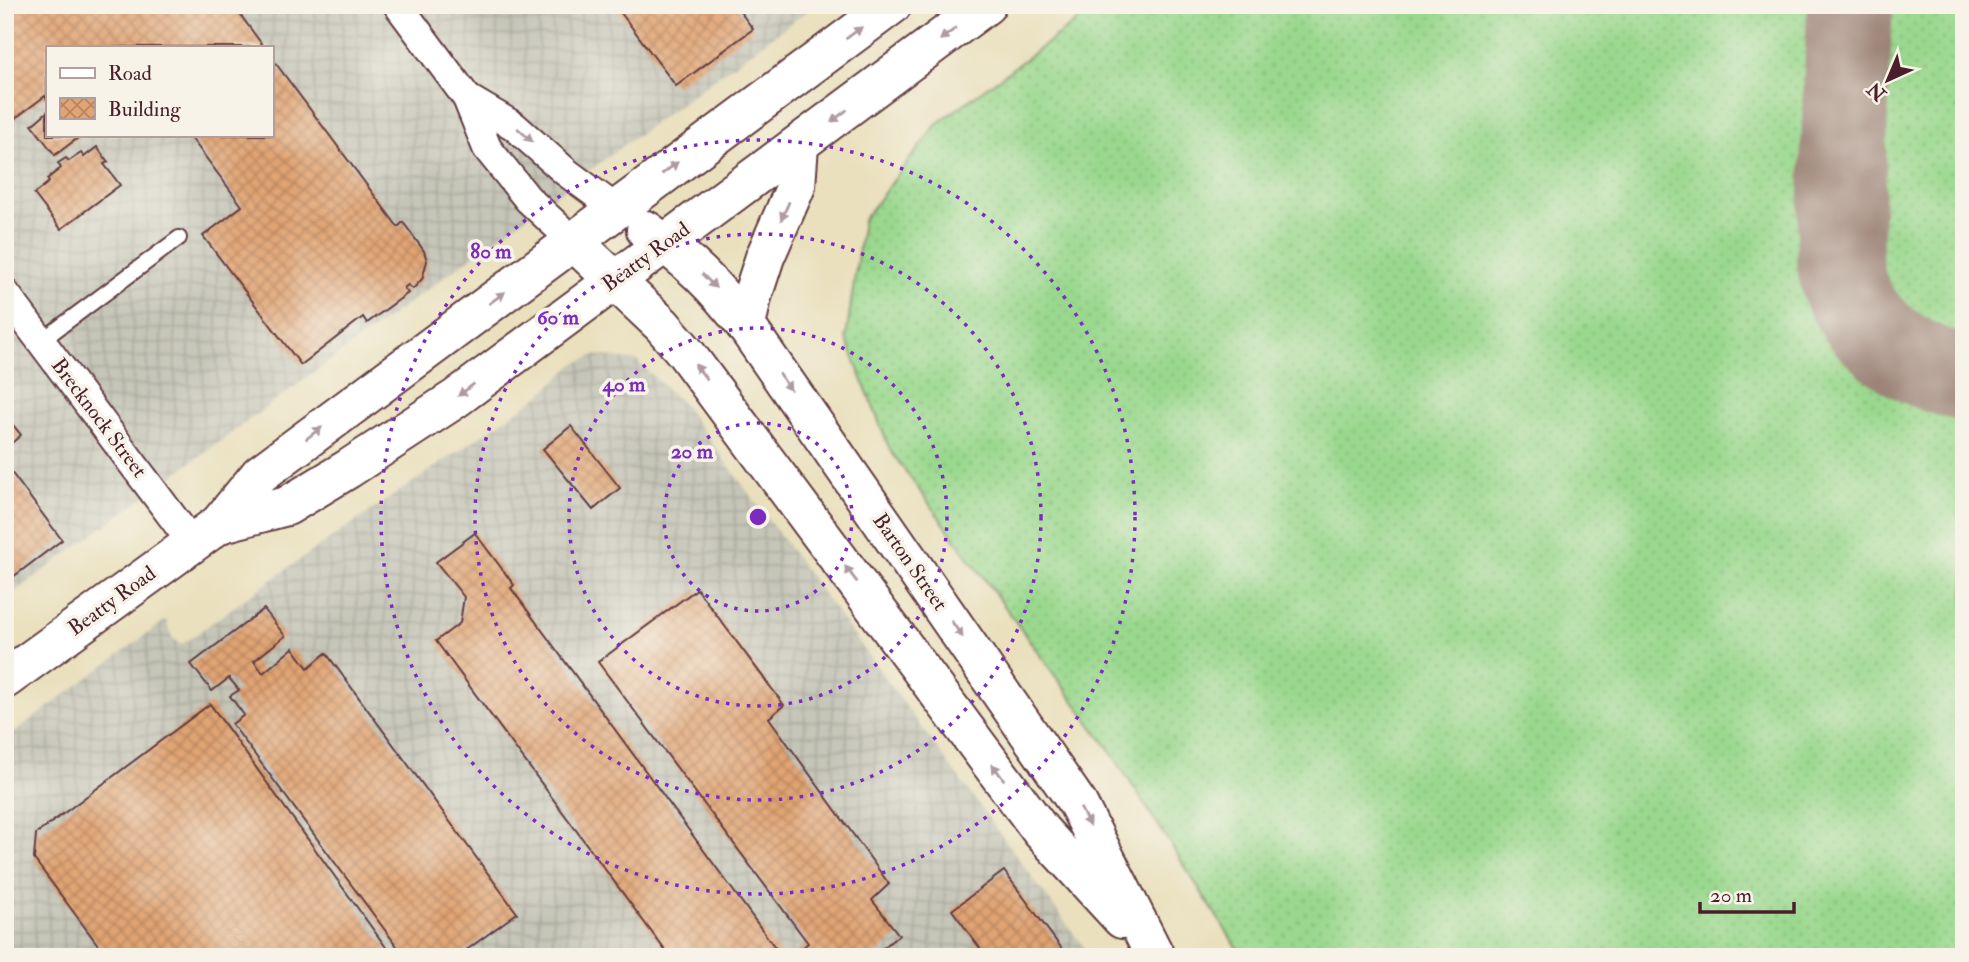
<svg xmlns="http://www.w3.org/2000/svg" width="1969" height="962" font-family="'IM FELL Double Pica',serif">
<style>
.industrial{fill:url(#industrial-grid);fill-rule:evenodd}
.grass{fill:url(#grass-dots);stroke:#727c5c;stroke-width:2}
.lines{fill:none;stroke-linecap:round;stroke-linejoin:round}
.taxiway{stroke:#9a8074;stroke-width:86}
.building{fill:url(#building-cross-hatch)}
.lane-casing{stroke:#623c41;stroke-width:18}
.street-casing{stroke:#623c41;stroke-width:32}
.secondary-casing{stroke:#623c41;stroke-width:42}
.lane{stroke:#fff;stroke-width:14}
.street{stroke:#fff;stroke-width:28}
.secondary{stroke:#fff;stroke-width:38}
.oneway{fill:#ae9aa0}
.ring{fill:none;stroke:#7b2cbf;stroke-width:3.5;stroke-dasharray:3.5 7}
.labels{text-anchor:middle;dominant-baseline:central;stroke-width:7;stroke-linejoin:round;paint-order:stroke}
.street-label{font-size:21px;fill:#4a1f2b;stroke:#f7f3e8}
.centre{fill:#7b2cbf;stroke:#f7f3e8;stroke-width:3.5}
.ring-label{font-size:21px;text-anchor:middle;font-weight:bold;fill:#7b2cbf;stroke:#f7f3e8;stroke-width:7;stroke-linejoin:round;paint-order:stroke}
</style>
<defs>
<pattern id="industrial-grid" width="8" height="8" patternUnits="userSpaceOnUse" patternTransform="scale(1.75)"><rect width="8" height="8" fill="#c5c5b8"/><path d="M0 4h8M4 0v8" fill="none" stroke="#aba99e"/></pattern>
<pattern id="grass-dots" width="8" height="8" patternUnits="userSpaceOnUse" patternTransform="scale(1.75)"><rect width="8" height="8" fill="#9ad88e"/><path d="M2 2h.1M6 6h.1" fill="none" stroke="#86b97b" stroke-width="1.8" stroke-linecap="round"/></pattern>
<pattern id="building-cross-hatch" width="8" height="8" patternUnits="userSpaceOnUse" patternTransform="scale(1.75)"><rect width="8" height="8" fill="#e1a473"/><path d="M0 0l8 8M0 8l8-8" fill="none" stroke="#b8855f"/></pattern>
</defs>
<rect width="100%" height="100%" fill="#f7f3e8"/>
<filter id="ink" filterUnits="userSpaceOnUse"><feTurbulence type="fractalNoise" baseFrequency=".0143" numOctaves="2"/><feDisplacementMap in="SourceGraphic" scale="14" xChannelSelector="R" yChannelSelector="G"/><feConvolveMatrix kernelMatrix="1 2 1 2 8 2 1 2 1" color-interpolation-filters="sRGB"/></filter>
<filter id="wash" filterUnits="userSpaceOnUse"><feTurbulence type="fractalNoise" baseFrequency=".00686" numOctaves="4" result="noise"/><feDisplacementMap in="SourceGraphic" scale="28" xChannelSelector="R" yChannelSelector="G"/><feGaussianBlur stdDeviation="1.57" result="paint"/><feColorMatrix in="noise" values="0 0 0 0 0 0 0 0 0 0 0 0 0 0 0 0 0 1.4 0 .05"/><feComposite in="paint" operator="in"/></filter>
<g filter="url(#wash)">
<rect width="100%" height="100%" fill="#eae0bd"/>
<g class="industrial">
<path d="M5,5H815L5,599ZM47,47H271V135H47Z"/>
<polygon points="596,355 637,361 683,404 1091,957 5,957 5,739 166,620 172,638 181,645 295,563 539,396 574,364"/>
</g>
<polygon class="grass" points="1099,5 1964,5 1964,957 1243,957 1111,752 890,450 846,338 863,220 938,123"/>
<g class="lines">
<path class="taxiway" d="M1850,5L1839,259C1841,269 1842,281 1846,291C1867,337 1914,368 1964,378"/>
</g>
<g id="blocks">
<g class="building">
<polygon points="5,5 233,5 264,47 47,47 47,100 45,96 5,126 5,97 9,95 5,89"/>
<polygon points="615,5 735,5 753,29 676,86"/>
<polygon points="271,57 398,227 403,222 424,251 427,261 422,279 413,289 408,285 404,288 408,293 367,323 363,317 301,365 203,236 242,206 189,135 271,135"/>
<polygon points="47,112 47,135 82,135 55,155 32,125"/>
<polygon points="97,147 108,162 104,164 120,185 61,229 34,194 49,182 47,179 61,168 58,163 66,158 69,161 81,153 84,157"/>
<polygon points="5,415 21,435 5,449"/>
<polygon points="571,426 620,488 593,510 543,449"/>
<polygon points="5,464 62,540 5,583"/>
<polygon points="475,533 514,585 511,588 782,957 670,957 436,641 460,623 464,597 436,562"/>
<polygon points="697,589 784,705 769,718 889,884 872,900 899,935 872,957 791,957 808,943 598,662"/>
<polygon points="264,609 285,636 254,661 263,673 293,648 308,668 326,653 517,913 457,957 405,957 232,724 244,715 230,696 239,690 229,678 212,691 191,664"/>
<polygon points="210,704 393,957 107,957 34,859 36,834"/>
<polygon points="1004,871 1068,957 973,957 982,951 952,910"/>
</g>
</g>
</g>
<g filter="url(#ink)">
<use href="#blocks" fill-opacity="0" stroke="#623c41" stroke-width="2"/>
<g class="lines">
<defs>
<polyline id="lane" points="41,341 179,238"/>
<g id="street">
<polyline points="398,5 467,98 487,148 528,199 573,241"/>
<polyline points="467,98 514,126 566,172 616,209"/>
<polyline points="5,293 192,543"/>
</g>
<g id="secondary">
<path d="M646,230C689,260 714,285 746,326L1078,804L1154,954"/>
<polyline points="573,241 662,325 685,352 1041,831 1122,919"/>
<polyline points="746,326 752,297 765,257 796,186 799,145"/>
<polyline points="219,524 287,506 348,469 455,399 986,5"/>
<polyline points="5,679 219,524 260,474 892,5"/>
</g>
</defs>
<use href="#lane" class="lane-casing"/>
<use href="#street" class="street-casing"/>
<use href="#secondary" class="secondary-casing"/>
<use href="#lane" class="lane"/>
<use href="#street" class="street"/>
<use href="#secondary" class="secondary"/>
</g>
<defs><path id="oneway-solid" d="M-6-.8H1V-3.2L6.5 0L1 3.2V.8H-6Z" transform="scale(1.75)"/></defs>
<g class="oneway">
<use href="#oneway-solid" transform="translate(854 33) rotate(-36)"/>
<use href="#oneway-solid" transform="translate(948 34) rotate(143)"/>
<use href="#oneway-solid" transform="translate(839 116) rotate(143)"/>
<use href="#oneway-solid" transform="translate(525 135) rotate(42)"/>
<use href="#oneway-solid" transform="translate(670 168) rotate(-37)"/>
<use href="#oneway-solid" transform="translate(785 211) rotate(114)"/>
<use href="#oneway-solid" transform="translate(709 281) rotate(45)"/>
<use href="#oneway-solid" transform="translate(497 298) rotate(-36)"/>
<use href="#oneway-solid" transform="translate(701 372) rotate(-128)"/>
<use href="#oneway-solid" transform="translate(785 382) rotate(55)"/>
<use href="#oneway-solid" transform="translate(466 390) rotate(143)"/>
<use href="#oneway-solid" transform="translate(314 433) rotate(-37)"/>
<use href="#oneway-solid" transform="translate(851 574) rotate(-127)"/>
<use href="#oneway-solid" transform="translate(957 629) rotate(55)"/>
<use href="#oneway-solid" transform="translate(998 772) rotate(-127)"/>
<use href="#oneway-solid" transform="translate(1085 817) rotate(63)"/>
</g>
</g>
<g class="ring">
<circle cx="758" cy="517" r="94"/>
<circle cx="758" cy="517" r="189"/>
<circle cx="758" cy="517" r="283"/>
<circle cx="758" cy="517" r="377"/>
</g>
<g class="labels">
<g class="street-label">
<text transform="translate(646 257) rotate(-36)">Beatty Road</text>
<text transform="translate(99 418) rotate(53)">Brecknock Street</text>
<text transform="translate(910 562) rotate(55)">Barton Street</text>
<text transform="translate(112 601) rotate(-36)">Beatty Road</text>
</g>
</g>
<circle cx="758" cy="517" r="10" class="centre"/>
<g class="ring-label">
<text x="491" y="258">80 m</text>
<text x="558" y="324">60 m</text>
<text x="624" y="391">40 m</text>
<text x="692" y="458">20 m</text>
</g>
<rect width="1969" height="962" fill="none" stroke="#f7f3e8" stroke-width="28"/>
<rect x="46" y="46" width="228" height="91" fill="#f7f3e8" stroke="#b29e9c" stroke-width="2"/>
<rect x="60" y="68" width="35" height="10" fill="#ffffff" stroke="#b29e9c" stroke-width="2"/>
<text x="108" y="80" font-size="21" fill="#4a1f2b">Road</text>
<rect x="60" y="98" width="35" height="21" fill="url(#building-cross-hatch)" stroke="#b29e9c" stroke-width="2"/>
<text x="108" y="116" font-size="21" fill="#4a1f2b">Building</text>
<g transform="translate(1888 80) rotate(224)" stroke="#f7f3e8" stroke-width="5" paint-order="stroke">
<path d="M0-5L12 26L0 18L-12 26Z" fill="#4a1f2b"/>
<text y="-10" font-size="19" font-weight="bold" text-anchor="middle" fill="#4a1f2b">N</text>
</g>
<path d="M1700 902v10h94v-10" fill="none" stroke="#4a1f2b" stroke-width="3.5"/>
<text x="1710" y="902" font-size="21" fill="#4a1f2b" stroke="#f7f3e8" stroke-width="5" paint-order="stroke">20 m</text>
</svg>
